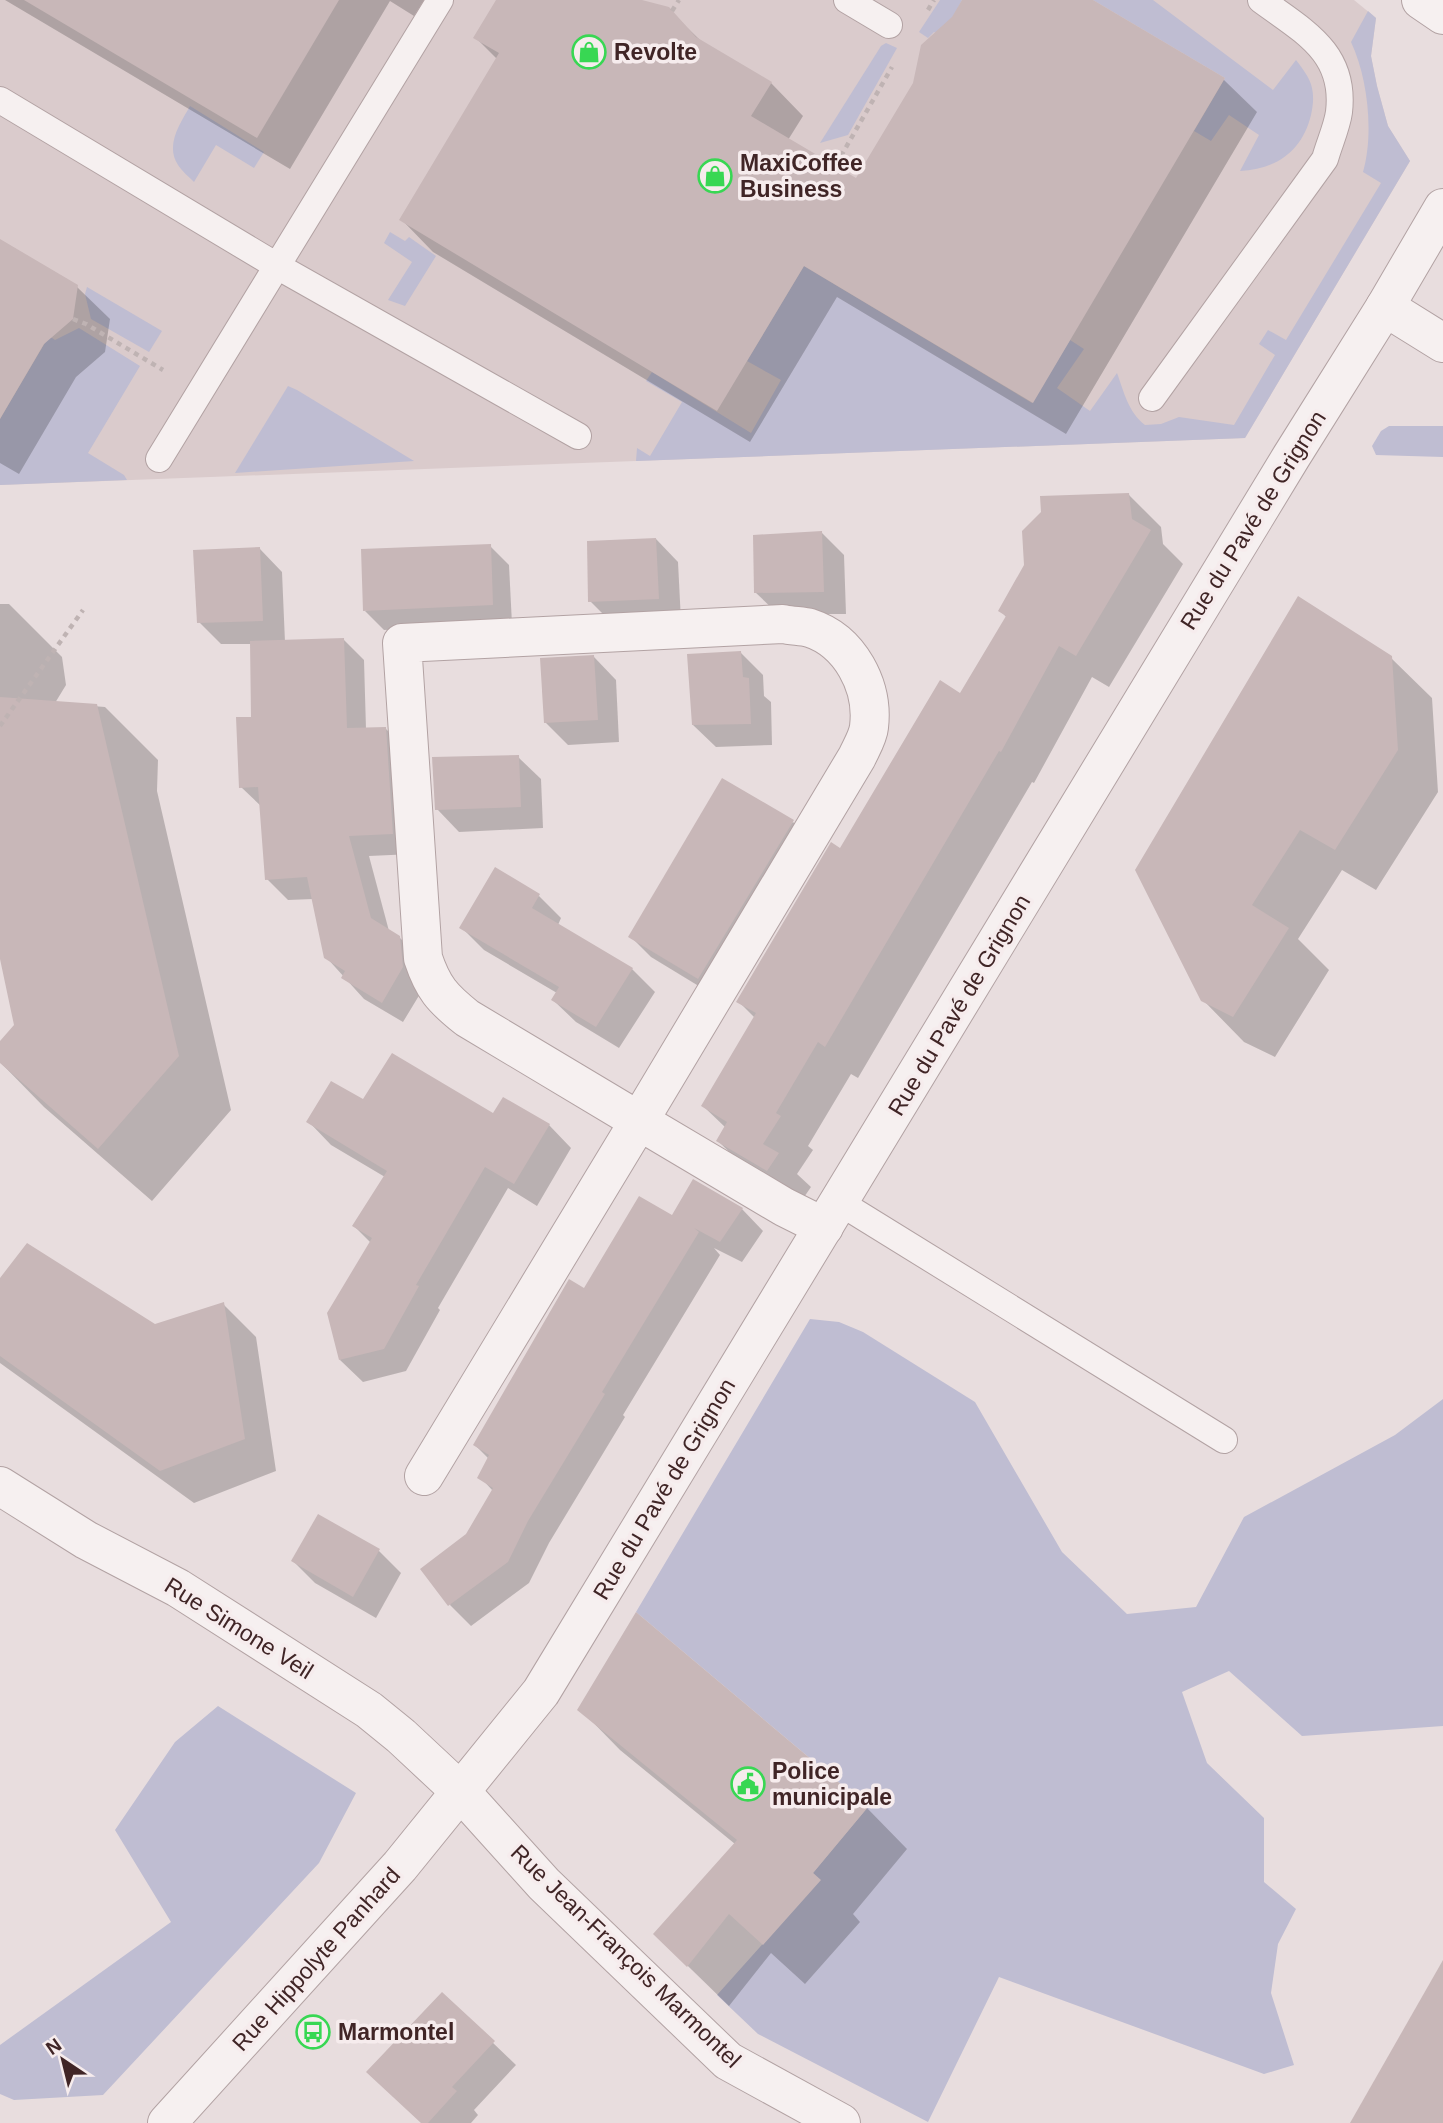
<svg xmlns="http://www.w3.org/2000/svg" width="1443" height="2123" font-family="Arial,sans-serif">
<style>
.built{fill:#dacbcc}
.green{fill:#bfbdd2}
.shadow{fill:#0003}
.building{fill:#c8b7b8}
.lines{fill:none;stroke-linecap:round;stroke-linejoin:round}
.service-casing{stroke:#b2a2a3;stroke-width:28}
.minor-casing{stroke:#b2a2a3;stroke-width:40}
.path{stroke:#bfb3b3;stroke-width:4.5;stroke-dasharray:5 5;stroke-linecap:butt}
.service{stroke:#f6f0f0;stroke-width:26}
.minor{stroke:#f6f0f0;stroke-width:38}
.labels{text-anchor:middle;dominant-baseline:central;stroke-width:7;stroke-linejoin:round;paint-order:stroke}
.poi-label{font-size:23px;font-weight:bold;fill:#402526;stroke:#f6eced;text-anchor:start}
.street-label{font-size:23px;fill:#402526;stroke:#f6eced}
</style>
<rect width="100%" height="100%" fill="#e8ddde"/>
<polygon class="built" points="0,0 1354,0 1376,18 1371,56 1377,86 1388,126 1410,161 1245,438 0,485"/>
<g class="green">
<polygon points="940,0 962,0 943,37 934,32 928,38 919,32"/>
<path d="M1093,0H1153L1273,90L1296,60C1302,68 1310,78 1312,88C1314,97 1313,106 1311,115C1302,152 1276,169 1240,171L1259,135L1229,115L1211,141L1194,131L1225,78Z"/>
<path d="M1368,11L1376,18L1371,56L1377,86L1388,126L1410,161L1245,438L636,461L637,448L650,456L682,402L646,381L652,372L751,433L781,380L747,361L804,266L1032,403L1070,340L1084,349L1057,388L1090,411L1117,373C1124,392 1128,412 1145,425L1161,424L1179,417L1234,425L1275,355L1259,344L1268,330L1286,340L1381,183L1363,172C1374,134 1368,78 1351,42Z"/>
<polygon points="886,43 897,48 848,135 820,143 881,46"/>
<path d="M190,106L264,152L254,168L216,145L194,182C189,177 182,171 178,165C165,145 180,124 190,106Z"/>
<polygon points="390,232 405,241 409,237 436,256 405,306 388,300 412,262 384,243"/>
<polygon points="87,287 162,331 149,352 91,319 85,294"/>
<polygon points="79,328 140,366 88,453 124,475 127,480 0,485 0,419 49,336 55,340"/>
<polygon points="288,386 297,390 414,461 235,473"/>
<polygon points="1389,426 1443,426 1443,457 1376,455 1372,446 1381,431"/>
<polygon points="810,1319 839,1322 863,1332 975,1402 1062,1552 1127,1614 1196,1607 1244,1517 1395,1435 1443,1399 1443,1726 1302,1736 1229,1671 1182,1692 1207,1763 1264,1818 1264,1882 1296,1909 1278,1944 1271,1993 1294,2065 1264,2074 999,1977 928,2122 758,2034 717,1995 820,1880 813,1873 868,1807 636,1612"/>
<polygon points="218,1706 356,1793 319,1863 103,2095 14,2100 0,2094 0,2045 171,1922 115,1830 175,1742"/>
</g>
<g class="shadow">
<polygon points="5,0 424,0 414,16 390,1 290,169"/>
<polygon points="498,0 635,0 668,9 702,42 771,83 803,116 788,140 857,180 964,0 1089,0 1224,80 1257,112 1066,434 837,297 750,442 433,252 401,219 497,59 475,37"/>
<polygon points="0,241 77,287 110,319 105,352 76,377 19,474 0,463"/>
<polygon points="1129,495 1161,527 1163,544 1183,564 1109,687 1092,677 1034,783 1032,782 858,1078 851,1074 808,1146 813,1150 797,1174 811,1187 800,1203 751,1173 718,1141 726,1128 703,1106 755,1018 738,1001 841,850 960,695 1007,618 1000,610"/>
<polygon points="821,532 844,555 846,614 778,614 755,592"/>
<polygon points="656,539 678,562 681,621 613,624 590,601"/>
<polygon points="490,546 509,565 512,624 384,630 365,611"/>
<polygon points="260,549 282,572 285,642 343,639 364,660 366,729 385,728 406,749 413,854 369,856 389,931 399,937 420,958 423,989 403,1022 364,999 326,957 313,899 288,900 267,879 262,807 241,787 253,718 252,644 221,644 199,622"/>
<polygon points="0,604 9,604 62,657 66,685 55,703 105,707 158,760 157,791 231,1110 152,1201 44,1107 0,1062 0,1044 16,1025 0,954"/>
<polygon points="740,652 763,675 764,696 771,702 772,745 716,747 693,725"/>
<polygon points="594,657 616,680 619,742 568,745 545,722"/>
<polygon points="1390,657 1432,698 1438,792 1376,890 1342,870 1298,939 1329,970 1275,1057 1244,1042 1203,1000 1137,870"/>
<polygon points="518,757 541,779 543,828 459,832 437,809"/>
<polygon points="793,822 814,843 720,999 651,957 630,936"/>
<polygon points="539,896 561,918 558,925 632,969 655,992 619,1048 576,1022 553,1000 557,993 484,950 461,927"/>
<polygon points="364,1102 494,1115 549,1125 571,1148 537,1206 508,1188 438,1308 440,1310 406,1371 363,1382 340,1360 371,1243 354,1226 385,1177 331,1145 309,1122"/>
<polygon points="742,1209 763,1231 742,1262 714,1248 720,1255 623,1415 625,1417 549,1543 529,1583 471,1626 450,1605 468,1535 493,1491 480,1477 489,1459 475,1445 585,1290 672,1218"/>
<polygon points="0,1281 155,1326 223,1304 256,1337 276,1471 194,1503 0,1363"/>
<polygon points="379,1551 401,1573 376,1618 315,1583 293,1561"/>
<polygon points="580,1709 867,1808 907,1849 853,1914 860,1922 805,1984 771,1953 729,2006 655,1934 735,1844 620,1750"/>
<polygon points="442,1994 516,2065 474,2110 478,2115 471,2123 422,2123"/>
</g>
<g class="building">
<polygon points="24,0 339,0 257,138"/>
<polygon points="496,0 642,0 669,7 696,37 772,82 751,116 856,178 913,83 921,45 952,17 962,0 1093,0 1225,78 1033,403 804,266 717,411 399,220 499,53 473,38"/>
<polygon points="0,239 78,285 73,319 44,344 0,419"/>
<polygon points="1129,493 1132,519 1151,530 1076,656 1059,646 1001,752 999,751 825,1047 818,1042 776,1113 781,1116 763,1144 779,1153 767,1171 716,1141 727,1122 701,1106 756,1013 736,1002 831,842 840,848 940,680 960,693 1006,616 998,611 1024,565 1022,531 1041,512 1040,496"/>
<polygon points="822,531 824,592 754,593 753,535"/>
<polygon points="656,538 659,599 588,602 587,541"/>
<polygon points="491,544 493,605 363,611 361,549"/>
<polygon points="260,547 263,621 197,623 193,550"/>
<polygon points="1298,596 1392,656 1398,750 1335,850 1300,830 1252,905 1289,928 1233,1017 1201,1001 1135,870"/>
<polygon points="344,638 347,728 386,727 393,834 349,836 371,918 400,936 403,967 382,1003 341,978 345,971 324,958 307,877 265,880 258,787 239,788 236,717 251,717 250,641"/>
<polygon points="741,651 743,677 749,678 751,724 692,725 687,654"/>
<polygon points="594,655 598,720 544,723 540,658"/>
<polygon points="0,697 97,704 179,1056 98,1149 0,1063 0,1041 14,1025 0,959"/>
<polygon points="519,755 521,807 435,810 432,757"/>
<polygon points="722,778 794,820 698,979 628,937"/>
<polygon points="495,867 540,894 532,908 633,968 596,1027 551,1000 559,987 459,928"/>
<polygon points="392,1053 493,1113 503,1097 550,1124 514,1184 485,1167 416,1285 419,1286 384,1349 339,1360 327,1313 372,1238 352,1226 387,1171 306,1122 331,1081 363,1099"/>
<polygon points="693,1179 743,1208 720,1242 694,1228 699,1232 602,1392 605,1394 528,1521 508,1562 448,1606 420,1569 466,1534 493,1488 477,1478 489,1455 473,1445 569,1279 584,1288 639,1196 672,1215"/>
<polygon points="27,1243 155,1324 224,1302 245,1439 160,1471 0,1356 0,1278"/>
<polygon points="318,1514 380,1549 353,1597 291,1561"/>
<polygon points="636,1612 868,1807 813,1873 821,1880 763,1945 729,1914 687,1967 653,1934 737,1840 577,1710"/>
<polygon points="1443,1960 1443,2123 1350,2123"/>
<polygon points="442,1992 495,2041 452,2087 457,2091 428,2123 421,2123 366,2072"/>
</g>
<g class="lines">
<defs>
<g id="service">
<polyline points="847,0 889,25"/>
<polyline points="0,100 277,266 440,0"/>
<path d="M1152,398L1325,159C1329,144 1337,127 1339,112C1346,52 1303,31 1261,0"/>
<polyline points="159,459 277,266 578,436"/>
<polyline points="839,1202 1224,1440"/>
</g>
<g id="minor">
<polyline points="1421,0 1443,15"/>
<polyline points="1385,307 1443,343"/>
<path d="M783,624C792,626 802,626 810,628C850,641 874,686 869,727C868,737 861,748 857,757L639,1121L467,1018C442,998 433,988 423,958L402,643Z"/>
<polyline points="424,1476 639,1121 784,1207 824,1227"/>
<polyline points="0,1486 86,1540 178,1588 369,1710 401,1736 461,1792 544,1884 728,2061 841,2123"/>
<polyline points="167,2123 400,1866 541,1692 1291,457 1385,307 1443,208"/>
</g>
</defs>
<use href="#service" class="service-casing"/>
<use href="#minor" class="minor-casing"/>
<g class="path">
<polyline points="928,10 934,0"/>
<polyline points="672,11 679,0"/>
<polyline points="841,156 892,67"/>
<polyline points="73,319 86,324 163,370"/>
<polyline points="0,726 83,610"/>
</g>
<use href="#service" class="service"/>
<use href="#minor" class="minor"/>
</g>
<defs>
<symbol id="shop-ring" viewBox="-11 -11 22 22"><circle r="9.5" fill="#f6eced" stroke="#38d753" stroke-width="1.5"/><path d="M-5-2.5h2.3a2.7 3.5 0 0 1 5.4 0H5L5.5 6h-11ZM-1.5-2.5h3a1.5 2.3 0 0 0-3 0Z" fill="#38d753"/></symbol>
<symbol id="civic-ring" viewBox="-11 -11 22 22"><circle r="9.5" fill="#f6eced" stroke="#38d753" stroke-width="1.5"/><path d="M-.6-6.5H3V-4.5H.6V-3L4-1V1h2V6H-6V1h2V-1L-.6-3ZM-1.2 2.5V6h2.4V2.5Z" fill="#38d753"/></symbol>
<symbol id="bus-ring" viewBox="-11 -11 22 22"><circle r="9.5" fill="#f6eced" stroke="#38d753" stroke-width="1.5"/><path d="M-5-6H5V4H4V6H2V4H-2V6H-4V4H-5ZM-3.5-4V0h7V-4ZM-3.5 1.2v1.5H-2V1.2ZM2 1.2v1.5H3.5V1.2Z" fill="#38d753"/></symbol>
</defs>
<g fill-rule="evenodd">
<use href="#shop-ring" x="570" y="33" width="38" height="38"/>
<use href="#shop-ring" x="696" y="157" width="38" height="38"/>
<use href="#civic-ring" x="729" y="1765" width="38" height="38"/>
<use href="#bus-ring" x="294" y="2013" width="38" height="38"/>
</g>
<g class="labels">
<g class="poi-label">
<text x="614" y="52">Revolte</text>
<text x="740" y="163">MaxiCoffee<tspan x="740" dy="26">Business</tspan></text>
<text x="772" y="1771">Police<tspan x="772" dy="26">municipale</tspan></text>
<text x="338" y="2032">Marmontel</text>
</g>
<g class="street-label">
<text transform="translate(1253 520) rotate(-58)">Rue du Pavé de Grignon</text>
<text transform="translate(959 1005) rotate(-59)">Rue du Pavé de Grignon</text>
<text transform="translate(664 1489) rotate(-59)">Rue du Pavé de Grignon</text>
<text transform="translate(239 1628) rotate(32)">Rue Simone Veil</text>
<text transform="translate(626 1956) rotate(44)">Rue Jean-François Marmontel</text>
<text transform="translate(316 1959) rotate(-48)">Rue Hippolyte Panhard</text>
</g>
</g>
<g transform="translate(63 2060) rotate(325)" stroke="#f6eced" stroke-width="5" paint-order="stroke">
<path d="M0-5L12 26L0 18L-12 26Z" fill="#402526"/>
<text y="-10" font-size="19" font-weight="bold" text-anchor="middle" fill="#402526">N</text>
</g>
</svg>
